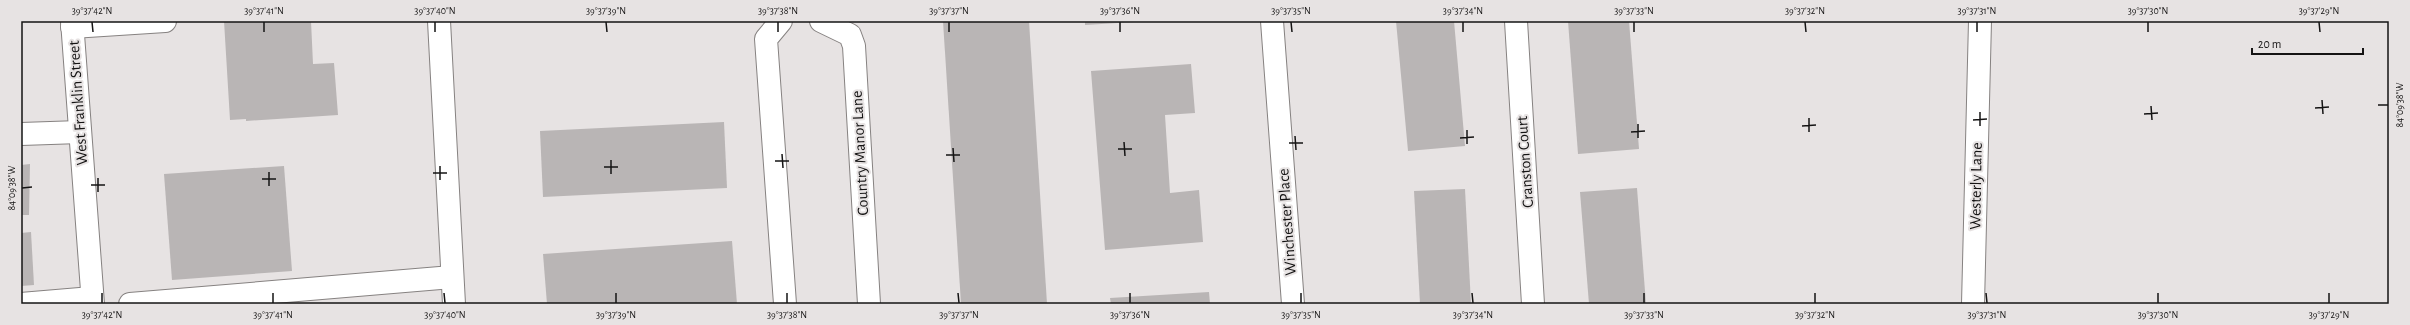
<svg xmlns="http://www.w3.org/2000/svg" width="2410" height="325" font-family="'Alegreya Sans',sans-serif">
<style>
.building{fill:#b9b5b5}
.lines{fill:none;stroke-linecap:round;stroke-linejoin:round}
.minor-casing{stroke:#868281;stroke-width:24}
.major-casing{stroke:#868281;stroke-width:24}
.minor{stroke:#fff;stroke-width:22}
.major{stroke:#fff;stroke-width:22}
.ticks{fill:none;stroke:#151414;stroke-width:1.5}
.labels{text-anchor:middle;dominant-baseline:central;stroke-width:4;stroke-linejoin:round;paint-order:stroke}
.street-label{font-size:16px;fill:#151414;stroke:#e7e3e3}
.neatline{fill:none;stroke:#151414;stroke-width:1.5}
.ticks-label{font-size:10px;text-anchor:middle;fill:#151414}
</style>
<rect width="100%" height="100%" fill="#e7e3e3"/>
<g class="building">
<polygon points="224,21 311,21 313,64 334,63 338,115 246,121 246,119 230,120"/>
<polygon points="943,21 1029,21 1047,304 961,304"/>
<polygon points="1085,21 1134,21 1134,22 1085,25"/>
<polygon points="1396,21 1454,21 1465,146 1408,151"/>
<polygon points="1568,21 1629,21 1639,149 1578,154"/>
<polygon points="1191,64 1195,113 1165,115 1170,193 1199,190 1203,242 1105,250 1091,71"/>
<polygon points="724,122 727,188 543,197 540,131"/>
<polygon points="30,164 29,215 21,215 21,165"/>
<polygon points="284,166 292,271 172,280 164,174"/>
<polygon points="1637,188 1646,304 1589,304 1580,192"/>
<polygon points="1465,189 1471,304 1420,304 1414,191"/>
<polygon points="31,232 34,285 21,286 21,233"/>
<polygon points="732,241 737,304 547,304 543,254"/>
<polygon points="1209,292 1210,304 1111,304 1110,298"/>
</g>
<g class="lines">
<defs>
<g id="minor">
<polyline points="439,21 454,304"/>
<polyline points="781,21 766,39 785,304"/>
<polyline points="821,21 850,35 854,46 869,304"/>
<polyline points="1272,21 1293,304"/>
<polyline points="1516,21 1533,304"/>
<polyline points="72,27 165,21"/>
<polyline points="21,134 80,132"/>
<polyline points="21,304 92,298"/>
<polyline points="130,304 452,277"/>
<polyline points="1973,304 1980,21"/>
</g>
<polyline id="major" points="72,21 93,304"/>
</defs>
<use href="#minor" class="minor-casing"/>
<use href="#major" class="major-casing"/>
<use href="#minor" class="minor"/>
<use href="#major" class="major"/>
</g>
<path class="ticks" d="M92,22L93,32M264,22V32M435,22V32M606,22L607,32M778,22V32M949,22V32M1120,22V32M1291,22L1292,32M1463,22V32M1634,22V32M1805,22L1806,32M1977,22V32M2148,22V32M2319,22L2320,32M2322,100L2323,114M2378,105H2388M2151,106L2152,120M2315,108L2329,107M1980,112V126M2144,114L2158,113M1809,118V132M1973,120L1987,119M1638,124V138M1802,126L1816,125M1467,130V144M1631,132L1645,131M1295,136L1296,150M1460,138L1474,137M1124,142L1125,156M1289,143H1303M953,148L954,162M1118,149H1132M782,154L783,168M946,155H960M611,160V174M775,161H789M440,166V180M604,167H618M269,172V186M433,173H447M98,178V192M262,179H276M91,185H105M22,188L32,187M102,293V303M273,293V303M444,293L445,303M616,293V303M787,293V303M958,293L959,303M1130,293V303M1301,293V303M1472,293L1473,303M1644,293V303M1815,293V303M1986,293L1987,303M2158,293V303M2329,293V303"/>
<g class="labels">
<g class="street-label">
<text transform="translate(78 103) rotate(-94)">West Franklin Street</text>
<text transform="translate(860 153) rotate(-93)">Country Manor Lane</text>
<text transform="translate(1525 162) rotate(-94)">Cranston Court</text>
<text transform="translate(1976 186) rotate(-89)">Westerly Lane</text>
<text transform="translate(1287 222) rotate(-94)">Winchester Place</text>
</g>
</g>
<rect width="2410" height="325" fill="none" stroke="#e7e3e3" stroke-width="44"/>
<path d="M2252 48v6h111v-6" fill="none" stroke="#151414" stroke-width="2"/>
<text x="2258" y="48" font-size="12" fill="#151414" stroke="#e7e3e3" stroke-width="3" paint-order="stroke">20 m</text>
<rect x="22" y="22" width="2366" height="281" class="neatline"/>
<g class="ticks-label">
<text x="92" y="14">39°37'42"N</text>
<text x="264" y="14">39°37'41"N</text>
<text x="435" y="14">39°37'40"N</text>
<text x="606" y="14">39°37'39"N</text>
<text x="778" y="14">39°37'38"N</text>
<text x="949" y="14">39°37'37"N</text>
<text x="1120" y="14">39°37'36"N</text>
<text x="1291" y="14">39°37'35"N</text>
<text x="1463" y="14">39°37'34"N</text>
<text x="1634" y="14">39°37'33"N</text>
<text x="1805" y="14">39°37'32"N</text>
<text x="1977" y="14">39°37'31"N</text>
<text x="2148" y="14">39°37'30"N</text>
<text x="2319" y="14">39°37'29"N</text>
<text transform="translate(2399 105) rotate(-90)" y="4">84°09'38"W</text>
<text transform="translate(11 188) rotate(-90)" y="4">84°09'38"W</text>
<text x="102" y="318">39°37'42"N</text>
<text x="273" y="318">39°37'41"N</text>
<text x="445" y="318">39°37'40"N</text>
<text x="616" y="318">39°37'39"N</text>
<text x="787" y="318">39°37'38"N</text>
<text x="959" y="318">39°37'37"N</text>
<text x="1130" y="318">39°37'36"N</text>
<text x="1301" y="318">39°37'35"N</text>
<text x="1473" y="318">39°37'34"N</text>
<text x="1644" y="318">39°37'33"N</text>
<text x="1815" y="318">39°37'32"N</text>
<text x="1987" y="318">39°37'31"N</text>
<text x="2158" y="318">39°37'30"N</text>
<text x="2329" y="318">39°37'29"N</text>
</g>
</svg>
